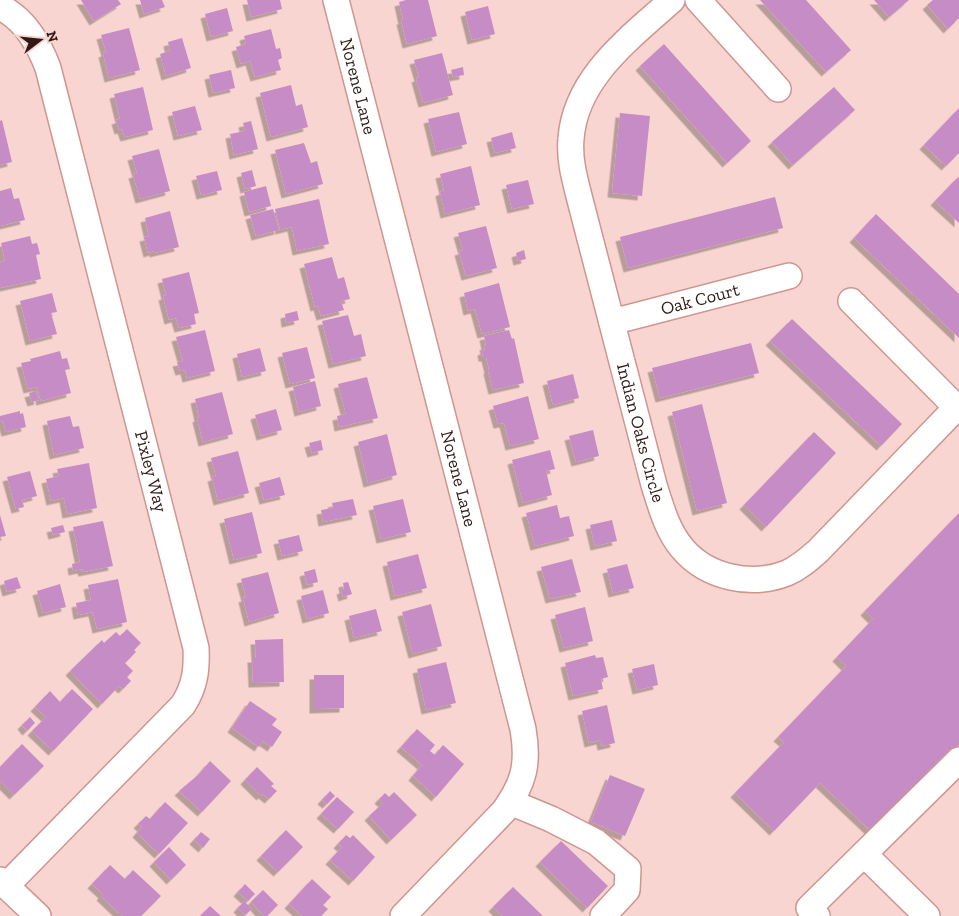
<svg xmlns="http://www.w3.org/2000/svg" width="959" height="916" font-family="'Zilla Slab',serif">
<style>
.building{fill:#c68cc6;filter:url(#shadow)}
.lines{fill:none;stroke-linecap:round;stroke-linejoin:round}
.minor-casing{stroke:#ce9690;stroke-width:28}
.minor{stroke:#fff;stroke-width:25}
.labels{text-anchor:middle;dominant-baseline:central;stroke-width:4.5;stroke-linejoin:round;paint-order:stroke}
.street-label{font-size:18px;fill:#2f1a17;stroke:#f9d5d1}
</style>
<defs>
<filter id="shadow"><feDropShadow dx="-4.5" dy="4.5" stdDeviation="0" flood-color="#0004"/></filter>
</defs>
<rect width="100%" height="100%" fill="#f9d5d1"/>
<g class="building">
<polygon points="81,0 118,0 121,4 94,21"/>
<polygon points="140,0 162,0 165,7 144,14"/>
<polygon points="247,0 280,0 282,9 251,17"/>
<polygon points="406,0 428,0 437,36 407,44 401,20 403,20 399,2"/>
<polygon points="760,0 806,0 851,50 826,72"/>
<polygon points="874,0 909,0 889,17"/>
<polygon points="933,0 959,0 959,18 948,29 927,5"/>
<polygon points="488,6 495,34 472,40 465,12"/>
<polygon points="227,8 233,31 211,37 205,14"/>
<polygon points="129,28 140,70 109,78 103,53 106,52 101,35"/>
<polygon points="271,29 276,49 280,48 282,58 278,60 281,70 255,77 250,61 241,64 236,47 246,44 244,36"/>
<polygon points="182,38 191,68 166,76 160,54 170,51 168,42"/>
<polygon points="664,44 751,141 727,163 640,66"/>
<polygon points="442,53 453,95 423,103 416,78 419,77 414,60"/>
<polygon points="463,67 464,75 453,77 451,70"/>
<polygon points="231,70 235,88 213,93 209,75"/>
<polygon points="291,85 296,106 302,104 308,127 271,137 260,93"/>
<polygon points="143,87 153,130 125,137 122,129 119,130 116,120 120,119 114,94"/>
<polygon points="834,87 855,110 793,165 772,142"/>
<polygon points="195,106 202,130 178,136 172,112"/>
<polygon points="959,108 959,153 946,166 924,145"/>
<polygon points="459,112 467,144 436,152 428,119"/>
<polygon points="620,113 650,116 642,196 612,193"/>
<polygon points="2,120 12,162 0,165 0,121"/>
<polygon points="251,121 258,149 234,155 230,134 245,131 243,123"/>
<polygon points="512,132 516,148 495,153 491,138"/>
<polygon points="304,143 311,163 317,161 323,184 286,194 275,150"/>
<polygon points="159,149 170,191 140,199 133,174 137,173 132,156"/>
<polygon points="471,166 480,205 445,214 440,192 444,190 440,174"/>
<polygon points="252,170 256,186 245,189 241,173"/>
<polygon points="217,171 222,190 201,195 196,176"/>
<polygon points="958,177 959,179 959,223 935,201"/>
<polygon points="528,180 534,204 512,209 506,185"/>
<polygon points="266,186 271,206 249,212 244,192"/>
<polygon points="11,188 14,199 19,198 25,220 0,226 0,191"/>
<polygon points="775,197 783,228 628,268 620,237"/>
<polygon points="319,199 329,244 297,251 292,227 280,230 275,209"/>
<polygon points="273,209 279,230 256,236 250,215"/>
<polygon points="170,211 179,247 154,253 154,251 148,253 144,237 149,236 145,218"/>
<polygon points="876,214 959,294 959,338 854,238"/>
<polygon points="486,226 497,268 466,276 459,251 463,250 458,233"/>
<polygon points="30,236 32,244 37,243 40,254 36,255 41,279 0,288 0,262 5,261 1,243"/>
<polygon points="524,250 526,259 518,261 516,253"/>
<polygon points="332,257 338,279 344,277 350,299 341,301 344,310 321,316 318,306 315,307 304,264"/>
<polygon points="189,272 199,313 194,314 196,324 179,328 176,318 169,320 163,296 166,295 162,279"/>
<polygon points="499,283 510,327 482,334 475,309 468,311 464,293"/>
<polygon points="52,293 57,312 51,313 57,334 30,341 20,301"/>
<polygon points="297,311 299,320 286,323 285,314"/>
<polygon points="348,315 354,336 361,334 366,356 333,364 322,321"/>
<polygon points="792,319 902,424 881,446 770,341"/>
<polygon points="205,330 215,371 187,378 185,370 180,371 177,362 183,361 176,337"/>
<polygon points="509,330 512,339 514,338 524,383 493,390 488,370 489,369 486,357 483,357 482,351 485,350 484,346 486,345 484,336"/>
<polygon points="751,343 759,373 660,398 652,368"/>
<polygon points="307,347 315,378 290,384 282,353"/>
<polygon points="260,348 266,371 242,377 237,354"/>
<polygon points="60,351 62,359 67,358 70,369 65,370 71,393 41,401 37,387 28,389 21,363 31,361 30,359"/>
<polygon points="573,374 579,398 553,405 547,381"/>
<polygon points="367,377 378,418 339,427 337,416 346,414 338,384"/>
<polygon points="315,381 321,406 299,412 293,387"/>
<polygon points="36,391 39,400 32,402 29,393"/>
<polygon points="222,392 233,434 203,442 197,418 199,417 195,399"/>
<polygon points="528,396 539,439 510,446 504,423 498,424 493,406"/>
<polygon points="702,404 727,503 697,511 672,412"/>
<polygon points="276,409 282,430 261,436 255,415"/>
<polygon points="20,411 20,414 23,413 26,427 6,432 3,421 0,422 0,416"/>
<polygon points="70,416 73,427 79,426 84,448 54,455 47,421"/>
<polygon points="593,430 599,456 576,462 569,436"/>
<polygon points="814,432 836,453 766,527 744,505"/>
<polygon points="387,434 397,475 368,483 358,442"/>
<polygon points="321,440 323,450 312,453 309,443"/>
<polygon points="550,450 555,469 546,471 552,495 523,503 512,460"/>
<polygon points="238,451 249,493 218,501 212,477 216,476 211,458"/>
<polygon points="89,463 97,508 67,514 64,498 51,501 46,479 59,476 57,469"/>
<polygon points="30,471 37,496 22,500 24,507 16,509 7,477"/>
<polygon points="280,477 285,495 264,500 259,483"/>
<polygon points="353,499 357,515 323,522 321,510 333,508 332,503"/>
<polygon points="403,499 411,532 381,539 373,506"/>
<polygon points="557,505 560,518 569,516 574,536 535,546 526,513"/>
<polygon points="252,512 262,553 234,560 224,519"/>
<polygon points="959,513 959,745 874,834 820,783 774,831 735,793 784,742 778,737 846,666 837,657 873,619 865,611"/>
<polygon points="0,515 6,536 0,537"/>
<polygon points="612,520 617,541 595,546 590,525"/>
<polygon points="103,521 113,566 83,572 82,569 73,571 72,564 80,562 73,527"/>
<polygon points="63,525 65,532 53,535 51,528"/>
<polygon points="299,535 303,551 282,556 278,540"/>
<polygon points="418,554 427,588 395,596 387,562"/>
<polygon points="572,559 581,592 550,599 541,567"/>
<polygon points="627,564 634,588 613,593 607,569"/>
<polygon points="315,569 318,582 307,585 304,572"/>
<polygon points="268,572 279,613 249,622 243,598 246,597 241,579"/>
<polygon points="17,577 21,588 7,592 4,581"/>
<polygon points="118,579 127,622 97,629 93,612 78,615 76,603 91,600 88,585"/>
<polygon points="348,582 352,594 343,597 341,590 344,589 343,583"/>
<polygon points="60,584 66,607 43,613 37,591"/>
<polygon points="323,590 329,613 307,619 301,596"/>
<polygon points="431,604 442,646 413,654 402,612"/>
<polygon points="585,607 593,641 564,648 555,615"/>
<polygon points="376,609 382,631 354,638 349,616"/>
<polygon points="127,629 141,643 134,650 136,652 125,663 133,671 127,677 131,681 123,689 119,686 102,704 70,671 102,640 104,643 116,632 120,636"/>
<polygon points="283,639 284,682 253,683 252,658 256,658 255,640"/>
<polygon points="595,655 596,658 603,657 608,677 601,679 603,689 573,696 565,663"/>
<polygon points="446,662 456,703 426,710 417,669"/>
<polygon points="654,664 658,685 637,690 632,669"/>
<polygon points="314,675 344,675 344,708 314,709"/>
<polygon points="72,689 93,709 53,751 32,731 46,717 35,707 50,691 60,702"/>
<polygon points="250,701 277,719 272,725 282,732 272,747 263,741 259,747 232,728"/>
<polygon points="607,705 615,743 602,746 601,740 589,743 582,711"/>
<polygon points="30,717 35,723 27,731 22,725"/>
<polygon points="417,729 435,745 430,751 435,755 443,745 464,764 436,797 413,776 422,765 401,747"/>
<polygon points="22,744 44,766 14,795 0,781 0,767"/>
<polygon points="210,761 231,781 202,812 179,791 198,775"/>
<polygon points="257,767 274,784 271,786 277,791 269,799 263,794 261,796 245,780"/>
<polygon points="610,775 645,789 625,836 591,822"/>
<polygon points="330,791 335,796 327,804 322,800"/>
<polygon points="394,792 417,815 391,840 369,816 383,803 379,799 385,793 389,797"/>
<polygon points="337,797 354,812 338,829 321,814"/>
<polygon points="165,802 188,823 159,854 137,833 142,827 138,824 146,816 150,819"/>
<polygon points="286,830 303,847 278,872 261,856"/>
<polygon points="201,832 210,839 203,848 194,840"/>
<polygon points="346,835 350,838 353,835 375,857 353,881 330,860 342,847 338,844"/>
<polygon points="561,841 608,886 587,908 540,862"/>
<polygon points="169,847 186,865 171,880 154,862"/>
<polygon points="110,865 125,879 133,870 161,896 141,916 122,916 101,896 103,894 92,884"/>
<polygon points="312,879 331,897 323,905 328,909 321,916 302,916 289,904"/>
<polygon points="245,884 255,894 248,901 238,892"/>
<polygon points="513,887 543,916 502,916 493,907"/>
<polygon points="263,890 278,905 267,916 264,916 251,902"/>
<polygon points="244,901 252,909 245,915 238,908"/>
<polygon points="210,906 221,916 200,916"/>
</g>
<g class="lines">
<defs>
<g id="minor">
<path id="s1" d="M336,0L523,729C529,764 524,783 504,811L403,916"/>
<path id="s2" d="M672,0C630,38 575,78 571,139C569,160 575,180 580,200L654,485C661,507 667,530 682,548C707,578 752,587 787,573C799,568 809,559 818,551L959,405"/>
<polyline points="698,0 778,89"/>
<path id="s3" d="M0,7C25,19 39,44 48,68L196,648C197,670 195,686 183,705L6,886"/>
<polyline points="851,301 957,408"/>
<path id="s4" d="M612,322L789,276"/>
<polyline points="510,802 551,819 596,842 628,869 627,890 603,916"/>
<polyline points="864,854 927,916"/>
<polyline points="0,880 38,916"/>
<polyline points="817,916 809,908 959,760"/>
</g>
</defs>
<use href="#minor" class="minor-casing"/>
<use href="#minor" class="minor"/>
</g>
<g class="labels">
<g class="street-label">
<text stroke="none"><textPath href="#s1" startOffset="89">Norene Lane</textPath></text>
<text stroke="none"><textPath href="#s4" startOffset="91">Oak Court</textPath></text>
<text stroke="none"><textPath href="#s2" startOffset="479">Indian Oaks Circle</textPath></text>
<text stroke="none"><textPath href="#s3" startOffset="496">Pixley Way</textPath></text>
<text stroke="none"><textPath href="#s1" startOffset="494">Norene Lane</textPath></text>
</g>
</g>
<g transform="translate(40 40) rotate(74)" stroke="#f9d5d1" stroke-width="4" paint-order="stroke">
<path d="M0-4L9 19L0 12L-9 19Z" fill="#2f1a17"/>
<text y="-8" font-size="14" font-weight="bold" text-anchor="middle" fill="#2f1a17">N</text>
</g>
</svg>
